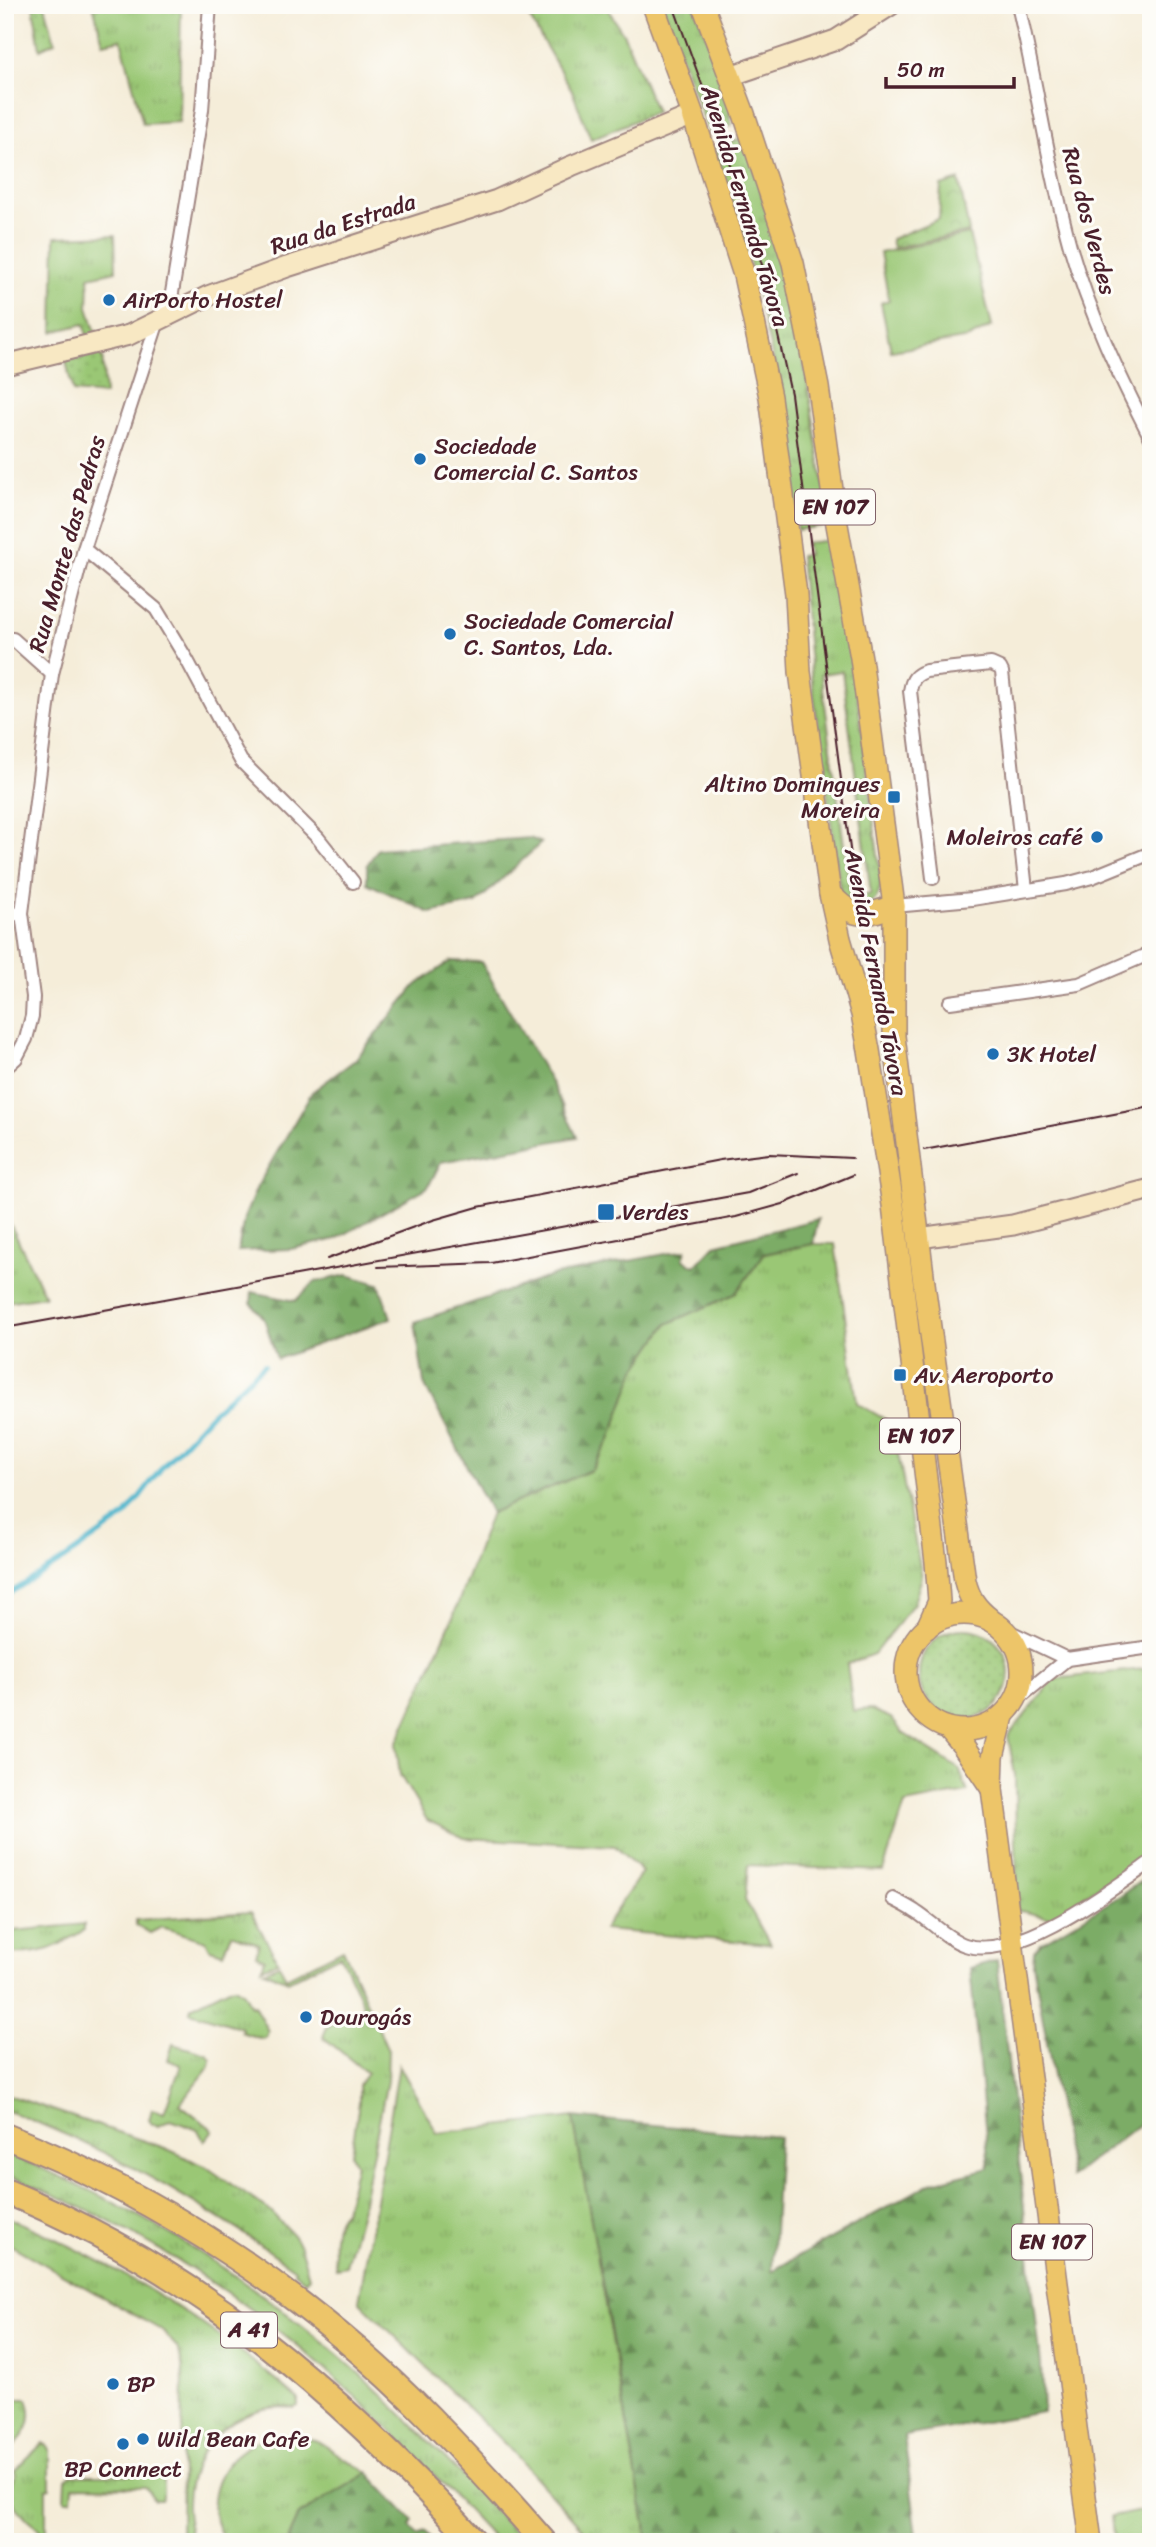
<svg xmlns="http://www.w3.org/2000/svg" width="1156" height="2547" font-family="Sriracha,sans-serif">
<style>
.grass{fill:url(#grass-tufts);stroke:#727350;stroke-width:2;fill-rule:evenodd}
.forest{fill:url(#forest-firs);stroke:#626648;stroke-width:2}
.park{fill:url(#park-crowns);stroke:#727350;stroke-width:2}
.garden{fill:url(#garden-dots);stroke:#727350;stroke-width:2}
.pitch{fill:#9ac774;stroke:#727350;stroke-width:2}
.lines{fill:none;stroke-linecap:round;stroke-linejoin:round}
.stream{stroke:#4eb5cc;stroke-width:5}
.street-casing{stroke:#a08682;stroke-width:16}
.secondary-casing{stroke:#a08682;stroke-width:23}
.primary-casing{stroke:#a08682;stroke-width:24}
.highway-casing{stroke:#a08682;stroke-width:28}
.street{stroke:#fff;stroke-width:12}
.secondary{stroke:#f8e8c3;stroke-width:19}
.primary{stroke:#edc569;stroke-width:21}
.highway{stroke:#edc569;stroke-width:24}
.tram{stroke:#4a1f2b;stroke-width:2}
.poi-dot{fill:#1f6fb2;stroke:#fdfcf7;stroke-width:2.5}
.labels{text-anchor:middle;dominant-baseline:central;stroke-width:6;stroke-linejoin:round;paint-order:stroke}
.shield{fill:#fdfcf7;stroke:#806168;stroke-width:2}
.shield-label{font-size:21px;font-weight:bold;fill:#4a1f2b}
.street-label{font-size:23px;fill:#4a1f2b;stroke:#fdfcf7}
.poi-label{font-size:23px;fill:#4a1f2b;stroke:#fdfcf7;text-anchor:start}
</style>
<defs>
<pattern id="grass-tufts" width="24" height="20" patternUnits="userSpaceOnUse" patternTransform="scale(1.75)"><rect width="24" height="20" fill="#9ac774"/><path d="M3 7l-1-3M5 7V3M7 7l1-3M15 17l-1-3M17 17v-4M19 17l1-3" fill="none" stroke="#86aa65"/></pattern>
<pattern id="forest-firs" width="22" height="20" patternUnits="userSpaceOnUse" patternTransform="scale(1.75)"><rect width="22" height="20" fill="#7bac66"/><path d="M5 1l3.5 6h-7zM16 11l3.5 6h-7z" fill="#678b54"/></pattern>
<pattern id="park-crowns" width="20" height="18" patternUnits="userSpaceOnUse" patternTransform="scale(1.75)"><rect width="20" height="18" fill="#9ac774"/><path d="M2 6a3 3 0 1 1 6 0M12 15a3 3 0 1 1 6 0" fill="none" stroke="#86aa65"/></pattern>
<pattern id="garden-dots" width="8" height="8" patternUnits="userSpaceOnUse" patternTransform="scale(1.75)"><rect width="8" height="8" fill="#9ac774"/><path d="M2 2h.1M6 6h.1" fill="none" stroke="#86aa65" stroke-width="1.8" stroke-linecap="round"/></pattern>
</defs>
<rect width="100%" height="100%" fill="#fdfcf7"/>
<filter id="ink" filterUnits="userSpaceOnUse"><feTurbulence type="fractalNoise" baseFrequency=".0143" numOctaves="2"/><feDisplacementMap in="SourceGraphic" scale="14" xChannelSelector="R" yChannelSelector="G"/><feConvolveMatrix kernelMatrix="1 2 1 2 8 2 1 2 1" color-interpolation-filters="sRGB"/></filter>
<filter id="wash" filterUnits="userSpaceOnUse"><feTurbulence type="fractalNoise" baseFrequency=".00686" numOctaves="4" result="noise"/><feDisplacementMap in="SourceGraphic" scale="28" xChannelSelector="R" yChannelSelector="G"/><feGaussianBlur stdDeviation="1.57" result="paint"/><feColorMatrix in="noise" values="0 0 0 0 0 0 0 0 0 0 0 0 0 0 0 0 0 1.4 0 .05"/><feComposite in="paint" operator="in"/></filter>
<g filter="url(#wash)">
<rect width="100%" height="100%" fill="#f5edd9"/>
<g class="grass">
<polygon points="93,5 181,5 179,122 143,124 121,39 103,43"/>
<polygon points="522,5 605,5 624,35 656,112 591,139 572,91"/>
<polygon points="662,5 694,5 736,114 729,116 732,125 709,133"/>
<polygon points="744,137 783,262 802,349 828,512 820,514 822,526 797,530 778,380 751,267 715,148"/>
<polygon points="115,235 116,271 89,277 88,307 97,337 88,339 84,324 53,332 55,237"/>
<path d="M830,540L852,656L881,879C880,897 875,905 857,908L841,897L811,674L800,556L808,555L806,543ZM842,671L871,894L851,898L821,674Z"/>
<polygon points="5,1213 45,1296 5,1302"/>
<polygon points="813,1244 835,1244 857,1403 886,1420 894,1433 922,1577 914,1603 874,1654 847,1664 853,1711 870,1709 891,1718 903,1733 959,1769 968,1792 905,1804 883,1871 748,1865 745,1900 770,1944 603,1930 642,1872 615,1846 464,1838 427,1820 400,1775 396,1745 453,1617 491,1513 592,1470 610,1439 636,1369 667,1324 735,1294 764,1254"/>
<polygon points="1151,1668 1151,1853 1050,1918 1017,1910 1015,1775 1008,1736 1054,1679"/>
<polygon points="251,1912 278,1962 262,1968 265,1959 256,1955 259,1944 231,1934 223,1953 210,1949 206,1941 162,1927 150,1933 136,1925 136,1920"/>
<path d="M84,1924V1930C53,1950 42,1955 5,1953V1932Z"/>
<path d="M343,1949L388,2050L387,2081L362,2207L346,2266L336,2268C333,2251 330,2224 345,2211L356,2164L351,2154L359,2103V2085L367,2073L323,2037L327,2027L364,2006L340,1955L288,1981L264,1971L279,1965L286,1978Z"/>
<polygon points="235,1987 244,1993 251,2006 254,2005 268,2031 266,2037 262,2039 241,2032 242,2028 190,2012 191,2007 229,1988"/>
<polygon points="173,2044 207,2054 211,2059 210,2066 180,2104 213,2130 204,2141 198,2130 171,2120 158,2126 152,2124 149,2120 152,2109 164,2113 181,2065 168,2060"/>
<polygon points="399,2065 437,2133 573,2117 648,2542 594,2542 508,2447 359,2301"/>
<path d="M5,2094L165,2148L205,2166L271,2212L293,2235L300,2246L309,2277L305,2281L294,2272L295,2269C205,2205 109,2148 5,2110Z"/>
<path d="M5,2153C130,2202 243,2273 344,2360C408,2416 465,2479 523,2542H497C438,2478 379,2415 313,2359C221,2281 117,2218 5,2174Z"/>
<path d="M5,2216C111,2261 212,2323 298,2399V2406L294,2408C221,2399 167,2474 194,2542H181L183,2367L177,2347L161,2330L5,2242Z"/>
<path d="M12,2399H27C37,2424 22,2439 5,2455V2420L10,2412Z"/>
<path d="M280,2435L316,2440L368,2473L299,2515L287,2542H224C218,2528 212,2514 213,2499C217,2463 247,2439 280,2435Z"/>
<path d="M43,2443L48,2446L50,2450V2488L46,2489V2532H41C23,2514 0,2499 16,2474L14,2471Z"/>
<polygon points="71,2475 156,2475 163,2479 163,2496 161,2500 154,2500 146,2487 73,2486 72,2500 65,2500 66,2479"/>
<polygon points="1151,2509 1151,2542 1114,2542 1111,2517"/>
</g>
<g class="forest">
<polygon points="530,838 541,843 476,903 430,913 367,883 367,865 378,849"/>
<polygon points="451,961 481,962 552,1084 577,1137 441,1162 428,1187 336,1239 291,1249 238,1251 244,1218 257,1187 312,1092 355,1060 416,985"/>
<polygon points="818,1219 813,1244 764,1254 735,1294 667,1324 636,1369 610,1439 591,1470 491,1513 424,1384 415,1322 555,1275 686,1250 683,1259 695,1266 715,1245"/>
<polygon points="347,1275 379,1284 391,1318 277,1359 264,1318 251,1303 252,1292 295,1301 315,1282"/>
<polygon points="1151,1874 1151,2115 1071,2177 1033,1964 1034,1951 1041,1943 1118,1897"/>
<polygon points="997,1960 1041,2365 1043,2412 904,2436 918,2542 648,2542 573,2117 779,2137 772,2271 933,2182 989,2168 970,1968"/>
<polygon points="368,2473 413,2521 410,2527 418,2536 424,2532 433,2542 287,2542 299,2515"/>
</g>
<polygon class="park" points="959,180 969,232 893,248 891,239 939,219 941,186"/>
<g class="garden">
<polygon points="33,5 45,5 55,42 40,49"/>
<polygon points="102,353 105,395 73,392 66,361"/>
<circle cx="964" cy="1674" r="45"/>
</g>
<polygon class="pitch" points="969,234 992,326 969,338 891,351 881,303 889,300 880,253"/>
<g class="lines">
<polyline class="stream" points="5,1596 63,1560 125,1516 163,1466 211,1414 264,1365"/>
</g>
</g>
<g filter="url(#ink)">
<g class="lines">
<defs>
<g id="street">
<path d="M1018,5C1037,85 1048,166 1070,246C1089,312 1119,376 1151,438"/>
<polyline points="84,549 156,609 187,660 241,761 318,838 353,882"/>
<polyline points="5,639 13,639 52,674"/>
<path d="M933,878L910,691C912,679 915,675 926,671L991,664L1000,668L1002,672L1026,890"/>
<polyline points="894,906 972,899 1066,884 1092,877 1151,853"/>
<polyline points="5,916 22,913"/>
<polyline points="950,1002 1079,984 1151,953"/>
<polyline points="5,1068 16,1058 26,1039 32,1016 33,997 22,913 52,674 84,549 158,321 171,299 202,110 210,5"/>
<polyline points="1006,1630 1067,1659"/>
<polyline points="1015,1701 1067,1659 1151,1647"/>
<path d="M893,1899C901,1903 909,1907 916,1912C932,1922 947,1939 965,1945C1016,1962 1110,1891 1151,1862"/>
</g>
<g id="secondary">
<polyline points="730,76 836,40 891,5"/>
<polyline points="5,365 129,335 208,296 287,267 497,200 571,166 693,115"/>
<polyline points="919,1238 1013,1225 1151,1189"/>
</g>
<g id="primary">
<polyline points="653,5 693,115 744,275 770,397 796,594 800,672 830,894 840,939 862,1014 869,1050 893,1205 936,1562 939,1601 927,1628"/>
<path d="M703,5L744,114L793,263L818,387L836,519L861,658L894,906V1036L925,1291L965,1581C969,1598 976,1608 990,1619"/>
<path d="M830,894C856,920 860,917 894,906"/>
<circle cx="964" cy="1672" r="58"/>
<polyline points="1003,1716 993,1757 992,1789 1091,2542"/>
<polyline points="948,1728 963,1746 992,1789"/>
</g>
<g id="highway">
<path d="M5,2136C164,2199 309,2295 429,2417C468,2457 507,2499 544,2542"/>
<path d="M5,2191C196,2269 337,2391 475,2542"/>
</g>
</defs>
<use href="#street" class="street-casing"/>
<use href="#secondary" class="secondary-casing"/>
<use href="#primary" class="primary-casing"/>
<use href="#highway" class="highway-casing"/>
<use href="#street" class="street"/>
<use href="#secondary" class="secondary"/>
<use href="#primary" class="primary"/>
<use href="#highway" class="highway"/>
<g class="tram">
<polyline points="673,5 721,137 763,268 791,394 856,895"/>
<polyline points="924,1150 1151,1107"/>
<polyline points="327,1259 433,1220 478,1207 720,1160 769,1154 852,1158"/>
<polyline points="378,1267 491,1263 736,1217 783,1204 853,1175"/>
<polyline points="5,1328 748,1193 798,1173"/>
</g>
</g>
</g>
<g class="poi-dot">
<circle cx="109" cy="300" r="7"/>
<circle cx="420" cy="459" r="7"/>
<circle cx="450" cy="634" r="7"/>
<rect x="887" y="790" width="14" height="14" rx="3.5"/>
<circle cx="1097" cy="837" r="7"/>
<circle cx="993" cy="1054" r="7"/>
<rect x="597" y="1203" width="18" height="18" rx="3.5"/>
<rect x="893" y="1368" width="14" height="14" rx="3.5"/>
<circle cx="306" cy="2017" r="7"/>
<circle cx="113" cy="2384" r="7"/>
<circle cx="143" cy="2439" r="7"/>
<circle cx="123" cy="2444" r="7"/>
</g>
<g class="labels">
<g class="shield">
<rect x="795" y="489.5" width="80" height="35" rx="5"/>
<rect x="880" y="1418.5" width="80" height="35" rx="5"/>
<rect x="1012" y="2224.5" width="80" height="35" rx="5"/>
<rect x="221" y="2312.5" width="56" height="35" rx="5"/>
</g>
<g class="shield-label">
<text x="835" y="507">EN 107</text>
<text x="920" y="1436">EN 107</text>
<text x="1052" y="2242">EN 107</text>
<text x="249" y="2330">A 41</text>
</g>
<g class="street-label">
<text transform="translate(745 206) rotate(73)">Avenida Fernando Távora</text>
<text transform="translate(1089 221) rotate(75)">Rua dos Verdes</text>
<text transform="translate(343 224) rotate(-18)">Rua da Estrada</text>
<text transform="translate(67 544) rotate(-74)">Rua Monte das Pedras</text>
<text transform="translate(876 972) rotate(79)">Avenida Fernando Távora</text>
</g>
<g class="poi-label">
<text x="123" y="300">AirPorto Hostel</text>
<text x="434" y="446">Sociedade<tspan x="434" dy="26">Comercial C. Santos</tspan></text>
<text x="464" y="621">Sociedade Comercial<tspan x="464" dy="26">C. Santos, Lda.</tspan></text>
<text x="880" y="784" text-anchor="end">Altino Domingues<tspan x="880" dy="26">Moreira</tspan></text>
<text x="1083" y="837" text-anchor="end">Moleiros café</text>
<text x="1007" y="1054">3K Hotel</text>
<text x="622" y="1212">Verdes</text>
<text x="914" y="1375">Av. Aeroporto</text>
<text x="320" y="2017">Dourogás</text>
<text x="127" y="2384">BP</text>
<text x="157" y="2439">Wild Bean Cafe</text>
<text x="123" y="2469" text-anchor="middle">BP Connect</text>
</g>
</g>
<rect width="1156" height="2547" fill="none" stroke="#fdfcf7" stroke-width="28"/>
<path d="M886 77v10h128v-10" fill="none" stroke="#4a1f2b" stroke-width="3.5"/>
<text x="897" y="77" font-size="21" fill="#4a1f2b" stroke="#fdfcf7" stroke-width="5" paint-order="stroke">50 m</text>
</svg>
